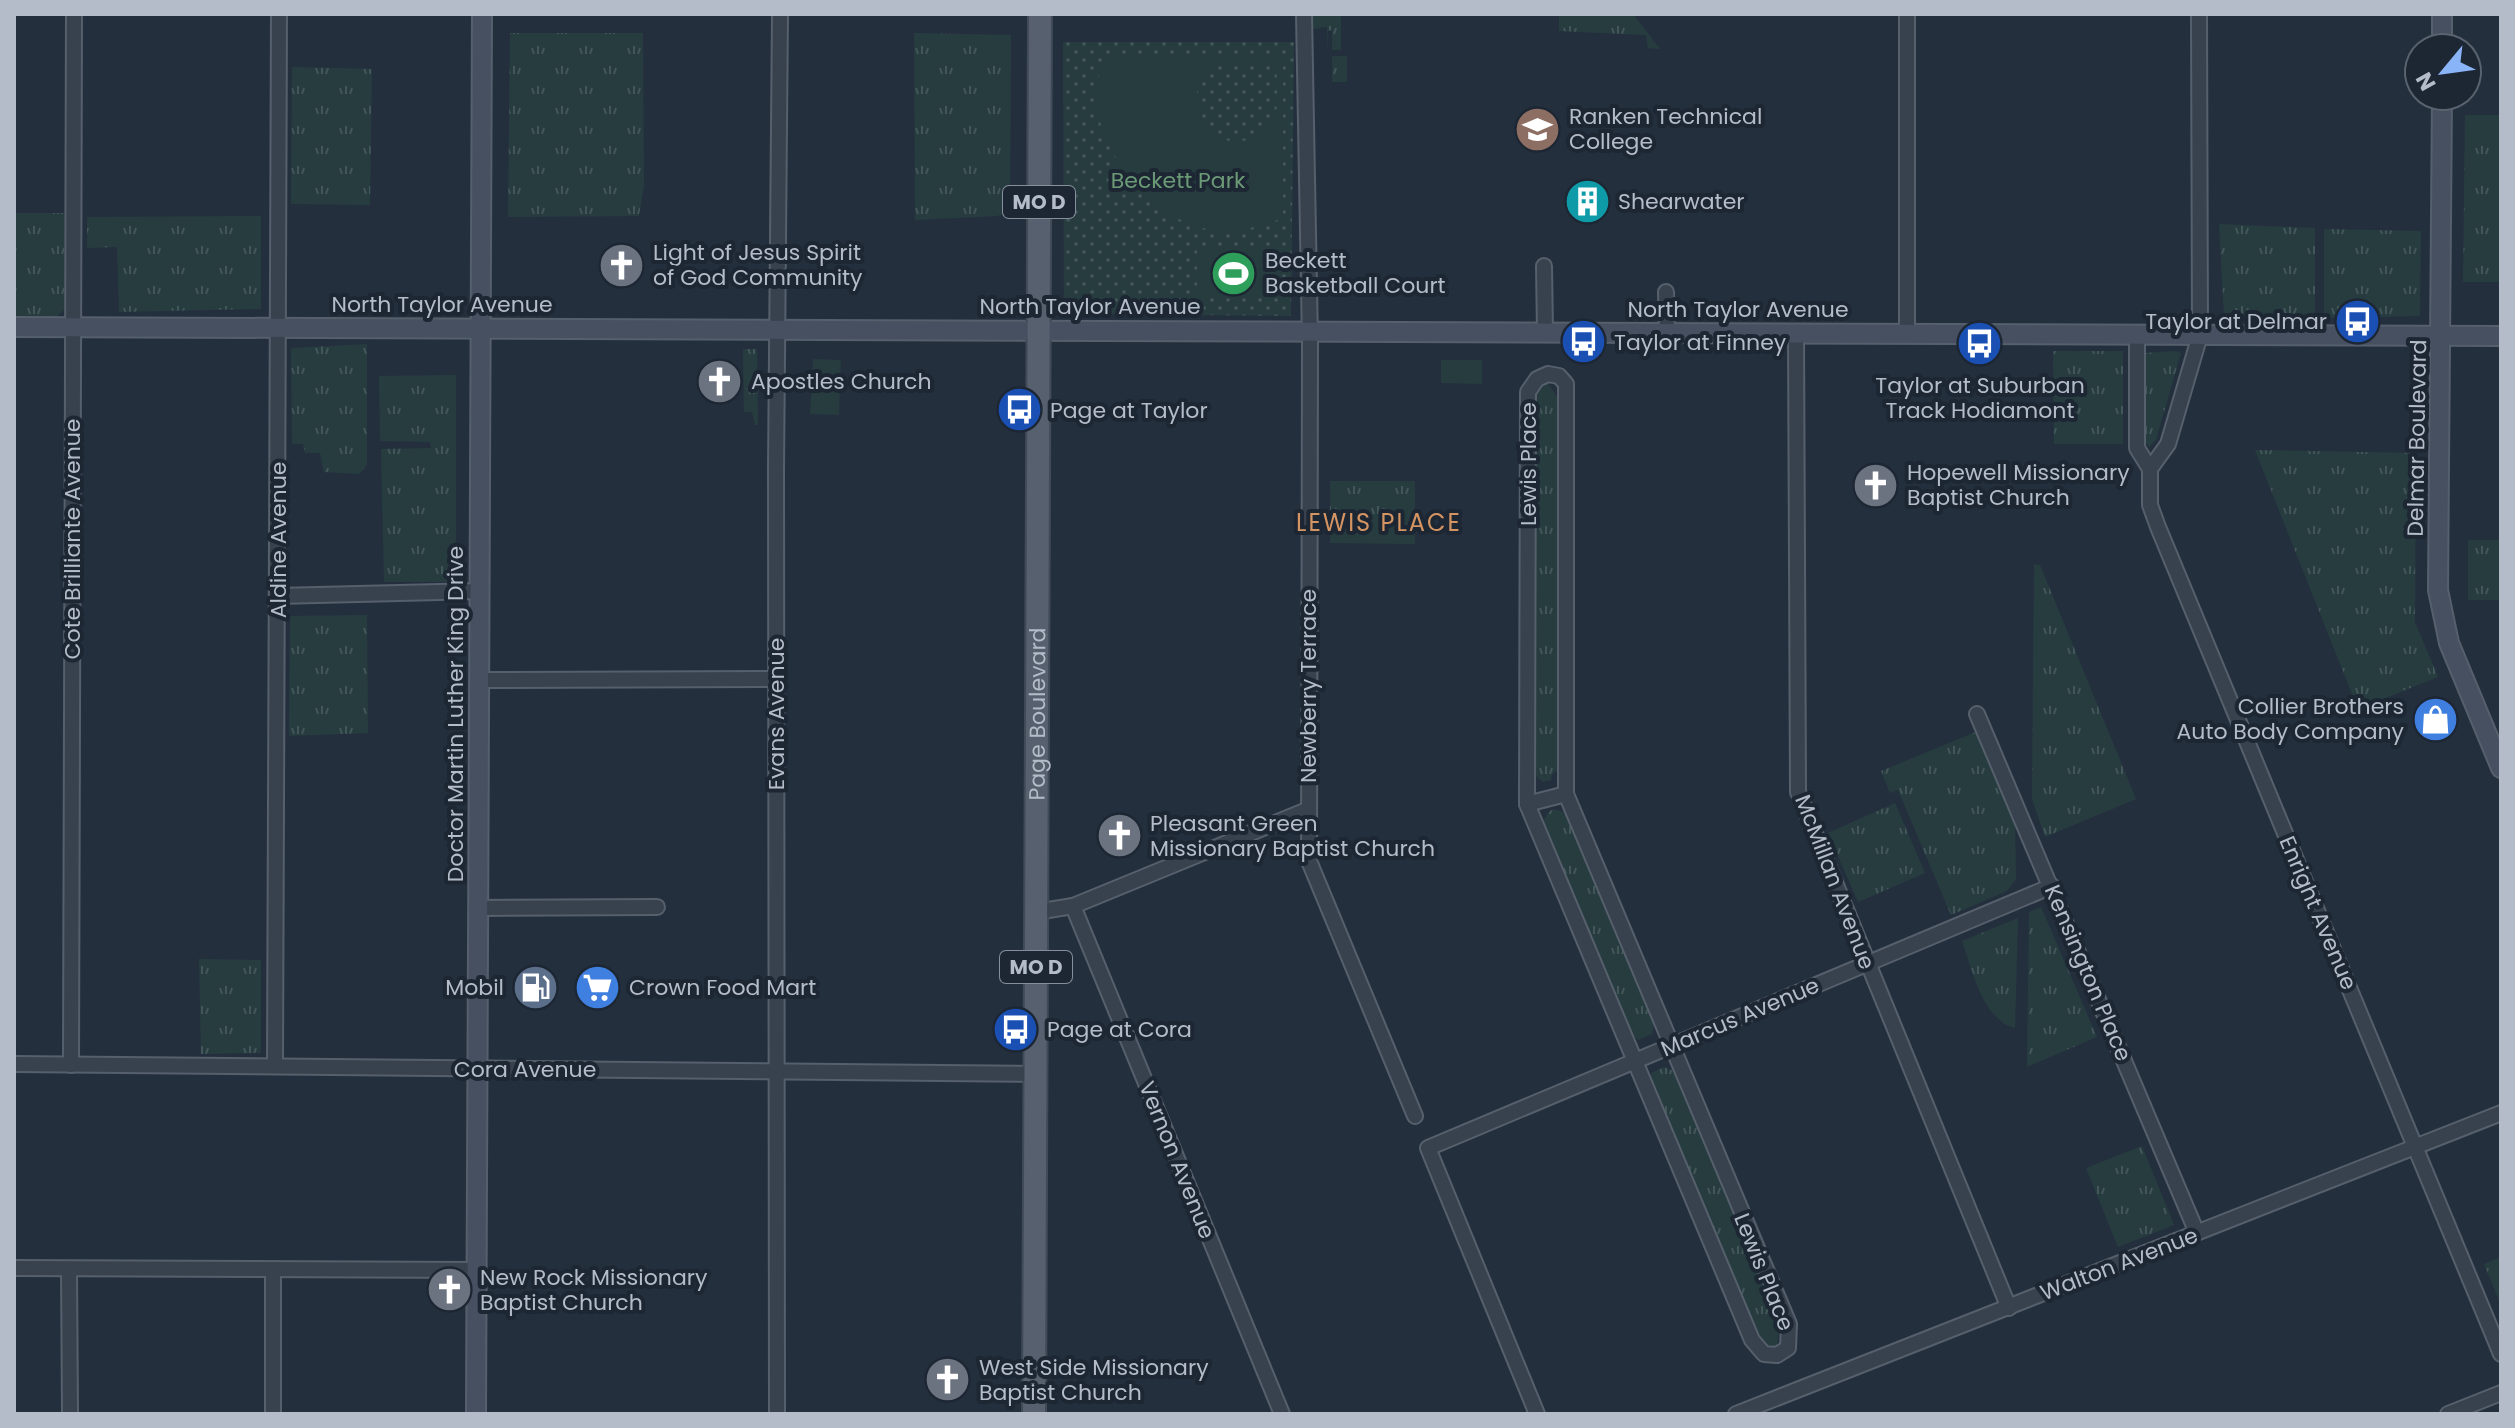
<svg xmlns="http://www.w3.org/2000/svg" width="2515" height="1428" font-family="Poppins,sans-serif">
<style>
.grass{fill:url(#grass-tufts)}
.park{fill:url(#park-dots)}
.garden{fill:#263c3f;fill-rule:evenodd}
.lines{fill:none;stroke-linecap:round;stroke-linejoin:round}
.street-casing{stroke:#565f6c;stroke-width:18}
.secondary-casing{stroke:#565f6c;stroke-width:22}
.primary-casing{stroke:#414a57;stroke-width:26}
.street{stroke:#38414e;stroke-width:14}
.secondary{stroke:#465061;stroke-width:18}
.primary{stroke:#56606e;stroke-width:22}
.labels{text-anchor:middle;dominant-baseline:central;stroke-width:8;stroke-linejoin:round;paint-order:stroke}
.shield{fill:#1d2633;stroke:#878f9c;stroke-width:2}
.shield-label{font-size:20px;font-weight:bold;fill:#b4bcc9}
.poi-label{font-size:22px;fill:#b4bcc9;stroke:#1d2633;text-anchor:start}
.park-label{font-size:22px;fill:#6b9a76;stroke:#1d2633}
.street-label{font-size:22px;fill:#b4bcc9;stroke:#1d2633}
.neighbourhood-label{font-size:24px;letter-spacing:2px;fill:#d59563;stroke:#1d2633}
</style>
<defs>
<pattern id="grass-tufts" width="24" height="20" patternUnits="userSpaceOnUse" patternTransform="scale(2)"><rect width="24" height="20" fill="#263c3f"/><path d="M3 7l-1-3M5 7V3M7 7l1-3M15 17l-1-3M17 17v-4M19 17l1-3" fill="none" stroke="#435659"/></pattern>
<pattern id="park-dots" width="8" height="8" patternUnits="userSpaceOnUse" patternTransform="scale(2)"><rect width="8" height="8" fill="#263c3f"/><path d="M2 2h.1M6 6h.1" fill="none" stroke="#435659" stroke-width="1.8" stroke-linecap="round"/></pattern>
</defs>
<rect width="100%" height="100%" fill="#242f3e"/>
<g class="grass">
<polygon points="1312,14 1341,14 1341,50 1332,50 1332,30 1328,31 1327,49 1327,27 1313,29"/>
<polygon points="1559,14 1633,14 1660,49 1648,48 1646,35 1559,31"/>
<polygon points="510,33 643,33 644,185 639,216 508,217"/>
<polygon points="914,33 1011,35 1010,212 997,216 915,220"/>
<rect x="1332" y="56" width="15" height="26"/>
<polygon points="292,67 372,69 370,205 291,204"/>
<polygon points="2465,115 2501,115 2501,282 2463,282"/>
<polygon points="14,213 64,213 64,310 56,317 14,316"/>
<polygon points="261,216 261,309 119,312 117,247 87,248 87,217"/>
<polygon points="2219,224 2315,228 2315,319 2224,316"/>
<polygon points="2324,229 2421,231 2420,316 2324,318"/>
<polygon points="367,344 367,465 359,474 324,472 320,453 305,453 303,444 292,444 291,348"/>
<polygon points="743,349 757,349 758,425 755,425 752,412 744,412"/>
<polygon points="2053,351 2123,351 2123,444 2054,444"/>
<polygon points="2176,351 2181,353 2156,440 2149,447 2144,440 2144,353"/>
<polygon points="456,375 456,582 384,582 381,449 431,448 430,442 380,441 379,376"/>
<polygon points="1547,382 1559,400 1558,770 1552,774 1551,780 1543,782 1533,773 1535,397"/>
<polygon points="2255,450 2416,453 2415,622 2438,677 2358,709"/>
<polygon points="1330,481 1415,481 1415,544 1330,543"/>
<rect x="2468" y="540" width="33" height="60"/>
<polygon points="2034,564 2040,565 2136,799 2045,837 2032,799"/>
<polygon points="367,615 368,733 289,736 290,616"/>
<polygon points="1978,731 2015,818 2016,879 2007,891 1951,915 1898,790 1890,793 1881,771"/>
<polygon points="1895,803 1925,873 1858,902 1828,833"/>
<polygon points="1554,809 1566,813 1654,1023 1652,1034 1638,1040 1631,1033 1543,823 1548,812"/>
<polygon points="2041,907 2097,1037 2027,1067 2029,912"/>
<path d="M2018,918L2015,1028C1982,1020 1972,968 1962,941Z"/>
<polygon points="199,959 261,960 261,1053 201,1054"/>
<polygon points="1664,1067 1674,1071 1779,1323 1777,1351 1760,1342 1651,1081 1651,1073"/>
<polygon points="2142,1146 2174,1225 2118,1247 2086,1168"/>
<polygon points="2501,1257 2501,1305 2484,1264"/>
</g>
<polygon class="park" points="1063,42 1294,42 1291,316 1064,314"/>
<g class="garden">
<path d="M1274,54L1283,64V218C1261,226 1241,232 1217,230C1163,227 1110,167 1099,117C1094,96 1099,75 1103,55ZM1217,62L1270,63L1277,70C1276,84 1280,115 1272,126C1268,132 1257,136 1251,139C1198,156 1178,82 1217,62Z"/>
<rect x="1197" y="249" width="73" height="49"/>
<polygon points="813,359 841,360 839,415 810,414"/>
<polygon points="1441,360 1482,360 1482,384 1441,383"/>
</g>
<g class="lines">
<defs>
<g id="street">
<polyline points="1304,14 1310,342 1309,861 1415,1116"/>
<polyline points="1544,266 1545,332"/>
<polyline points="1666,292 1667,333"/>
<polyline points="1796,333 1798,792 2009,1308"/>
<polyline points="1907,334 1907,14"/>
<polyline points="2137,335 2137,448 2150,469 2150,505 2158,527 2501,1354"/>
<polygon points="1548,374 1559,376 1566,384 1566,794 1789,1324 1788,1348 1777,1355 1764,1354 1752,1340 1527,804 1528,392 1537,379"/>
<polyline points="2150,469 2168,444 2200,335 2199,14"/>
<polyline points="277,596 480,591"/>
<polyline points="479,680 775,679"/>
<polyline points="1977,714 2197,1233"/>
<polyline points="1527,804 1566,794"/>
<polyline points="1073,906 1282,1414"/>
<polyline points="478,908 657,907"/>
<polyline points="1036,912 1073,906 1307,810"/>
<polyline points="14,1064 1036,1074"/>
<polyline points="71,1065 74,14"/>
<polyline points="275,1066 279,14"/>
<polyline points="14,1268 477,1270"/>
<polyline points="69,1269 70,1414"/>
<polyline points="273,1414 273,1270"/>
<polyline points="777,1414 776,468 780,14"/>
<polyline points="1537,1414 1428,1148 2052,886"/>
<polyline points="1736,1414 2501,1113"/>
<polyline points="2448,1414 2501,1393"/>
</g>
<g id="secondary">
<polyline points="2442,14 2442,48"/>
<polyline points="2442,96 2438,590 2449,643 2501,768"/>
<polyline points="14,327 2501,336"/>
<polyline points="476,1414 482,14"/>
</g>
<g id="primary">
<path id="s1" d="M1034,1414L1040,14"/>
</g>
</defs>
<use href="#street" class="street-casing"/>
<use href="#secondary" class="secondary-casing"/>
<use href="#primary" class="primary-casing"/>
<use href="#street" class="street"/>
<use href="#secondary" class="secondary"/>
<use href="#primary" class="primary"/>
</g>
<defs>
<symbol id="university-disc" viewBox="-11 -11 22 22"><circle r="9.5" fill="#8d6e63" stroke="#1d2633"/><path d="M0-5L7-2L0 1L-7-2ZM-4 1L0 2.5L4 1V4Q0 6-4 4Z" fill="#fff"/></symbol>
<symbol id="building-disc" viewBox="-11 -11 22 22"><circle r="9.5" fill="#0f9aa8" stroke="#1d2633"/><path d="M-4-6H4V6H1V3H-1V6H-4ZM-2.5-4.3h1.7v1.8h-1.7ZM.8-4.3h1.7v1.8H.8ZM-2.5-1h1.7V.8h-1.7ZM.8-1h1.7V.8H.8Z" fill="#fff"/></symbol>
<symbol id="church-disc" viewBox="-11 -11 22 22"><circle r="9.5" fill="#6b7280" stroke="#1d2633"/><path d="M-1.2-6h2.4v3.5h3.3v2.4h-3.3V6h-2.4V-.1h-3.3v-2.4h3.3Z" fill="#fff"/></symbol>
<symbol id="stadium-disc" viewBox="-11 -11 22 22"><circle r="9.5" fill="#2e9e5b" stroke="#1d2633"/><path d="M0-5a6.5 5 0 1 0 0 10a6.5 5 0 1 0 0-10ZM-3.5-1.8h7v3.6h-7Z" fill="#fff"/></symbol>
<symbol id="bus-disc" viewBox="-11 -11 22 22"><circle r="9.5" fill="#1a4fb4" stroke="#1d2633"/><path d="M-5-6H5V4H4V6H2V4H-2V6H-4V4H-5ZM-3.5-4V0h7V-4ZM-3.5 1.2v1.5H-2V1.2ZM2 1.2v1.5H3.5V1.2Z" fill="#fff"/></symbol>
<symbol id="shop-disc" viewBox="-11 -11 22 22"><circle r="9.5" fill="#3f7fe0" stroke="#1d2633"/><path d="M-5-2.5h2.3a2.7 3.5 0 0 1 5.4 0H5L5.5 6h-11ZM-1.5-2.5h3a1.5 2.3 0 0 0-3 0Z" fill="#fff"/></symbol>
<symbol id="fuel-disc" viewBox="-11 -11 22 22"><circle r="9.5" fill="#5c6f8a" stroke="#1d2633"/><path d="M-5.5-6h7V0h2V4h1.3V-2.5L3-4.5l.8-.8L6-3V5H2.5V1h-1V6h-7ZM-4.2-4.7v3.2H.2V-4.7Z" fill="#fff"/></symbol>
<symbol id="supermarket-disc" viewBox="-11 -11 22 22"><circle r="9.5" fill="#3f7fe0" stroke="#1d2633"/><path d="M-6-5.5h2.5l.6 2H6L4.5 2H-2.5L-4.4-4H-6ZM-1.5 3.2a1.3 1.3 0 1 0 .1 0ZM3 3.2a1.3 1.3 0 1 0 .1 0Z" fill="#fff"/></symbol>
</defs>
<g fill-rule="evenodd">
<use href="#university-disc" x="1512" y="104" width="51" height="51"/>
<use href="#building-disc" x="1562" y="176" width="51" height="51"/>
<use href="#church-disc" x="596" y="240" width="51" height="51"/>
<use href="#stadium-disc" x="1208" y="248" width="51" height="51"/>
<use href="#bus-disc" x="2332" y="296" width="51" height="51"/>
<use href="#bus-disc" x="1558" y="316" width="51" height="51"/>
<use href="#bus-disc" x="1954" y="318" width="51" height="51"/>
<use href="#church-disc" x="694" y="356" width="51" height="51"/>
<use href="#bus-disc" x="994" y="384" width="51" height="51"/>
<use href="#church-disc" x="1850" y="460" width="51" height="51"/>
<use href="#shop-disc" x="2410" y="694" width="51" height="51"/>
<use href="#church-disc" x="1094" y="810" width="51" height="51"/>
<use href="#fuel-disc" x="510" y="962" width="51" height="51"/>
<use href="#supermarket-disc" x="572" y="962" width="51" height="51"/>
<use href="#bus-disc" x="990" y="1004" width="51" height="51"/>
<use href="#church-disc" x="424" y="1264" width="51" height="51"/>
<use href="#church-disc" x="922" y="1354" width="51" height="51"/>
</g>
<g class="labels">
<g class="shield">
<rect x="1003" y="186" width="72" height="32" rx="6"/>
<rect x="1000" y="951" width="72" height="32" rx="6"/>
</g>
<g class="shield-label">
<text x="1039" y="202">MO D</text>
<text x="1036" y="967">MO D</text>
</g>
<g class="poi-label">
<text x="1569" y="116">Ranken Technical<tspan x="1569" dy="25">College</tspan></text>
<text x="1618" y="201">Shearwater</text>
<text x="653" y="252">Light of Jesus Spirit<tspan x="653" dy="25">of God Community</tspan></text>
<text x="1265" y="260">Beckett<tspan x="1265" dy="25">Basketball Court</tspan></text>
<text x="2327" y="321" text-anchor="end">Taylor at Delmar</text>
<text x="1614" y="342">Taylor at Finney</text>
<text x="751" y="381">Apostles Church</text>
<text x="1980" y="385" text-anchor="middle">Taylor at Suburban<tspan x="1980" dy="25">Track Hodiamont</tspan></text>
<text x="1050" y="410">Page at Taylor</text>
<text x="1907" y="472">Hopewell Missionary<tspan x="1907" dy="25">Baptist Church</tspan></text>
<text x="2404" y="706" text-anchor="end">Collier Brothers<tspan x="2404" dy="25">Auto Body Company</tspan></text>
<text x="1150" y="823">Pleasant Green<tspan x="1150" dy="25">Missionary Baptist Church</tspan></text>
<text x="504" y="987" text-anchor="end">Mobil</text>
<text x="629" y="987">Crown Food Mart</text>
<text x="1047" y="1029">Page at Cora</text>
<text x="480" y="1277">New Rock Missionary<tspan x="480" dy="25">Baptist Church</tspan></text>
<text x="979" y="1367">West Side Missionary<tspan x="979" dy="25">Baptist Church</tspan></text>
</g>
<g class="park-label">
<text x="1178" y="180">Beckett Park</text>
</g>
<g class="street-label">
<text x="442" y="304">North Taylor Avenue</text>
<text x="1090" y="306">North Taylor Avenue</text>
<text x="1738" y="309">North Taylor Avenue</text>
<text transform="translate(2417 438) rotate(-89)">Delmar Boulevard</text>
<text transform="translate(1528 464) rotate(-90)">Lewis Place</text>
<text transform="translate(72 539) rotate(-90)">Cote Brilliante Avenue</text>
<text transform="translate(278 540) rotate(-90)">Aldine Avenue</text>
<text transform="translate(1308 686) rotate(-90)">Newberry Terrace</text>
<text transform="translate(455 714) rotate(-90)">Doctor Martin Luther King Drive</text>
<text transform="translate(776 714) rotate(-90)">Evans Avenue</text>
<text stroke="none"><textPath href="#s1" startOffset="700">Page Boulevard</textPath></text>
<text transform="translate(1835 882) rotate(69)">McMillan Avenue</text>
<text transform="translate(2318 913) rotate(67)">Enright Avenue</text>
<text transform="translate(2088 973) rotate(67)">Kensington Place</text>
<text transform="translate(1740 1017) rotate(-23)">Marcus Avenue</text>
<text x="525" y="1069">Cora Avenue</text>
<text transform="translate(1177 1160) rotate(68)">Vernon Avenue</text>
<text transform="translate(2119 1264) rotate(-21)">Walton Avenue</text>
<text transform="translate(1764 1272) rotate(68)">Lewis Place</text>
</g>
<g class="neighbourhood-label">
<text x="1379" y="522">LEWIS PLACE</text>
</g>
</g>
<rect width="2515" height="1428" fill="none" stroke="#b4bcc9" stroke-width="32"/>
<g transform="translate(2443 72) rotate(241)"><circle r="38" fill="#1d2633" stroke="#59626f" stroke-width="2"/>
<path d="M0-6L14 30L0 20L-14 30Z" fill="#8ab4f8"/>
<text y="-12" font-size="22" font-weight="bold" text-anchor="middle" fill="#b4bcc9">N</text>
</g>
</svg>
